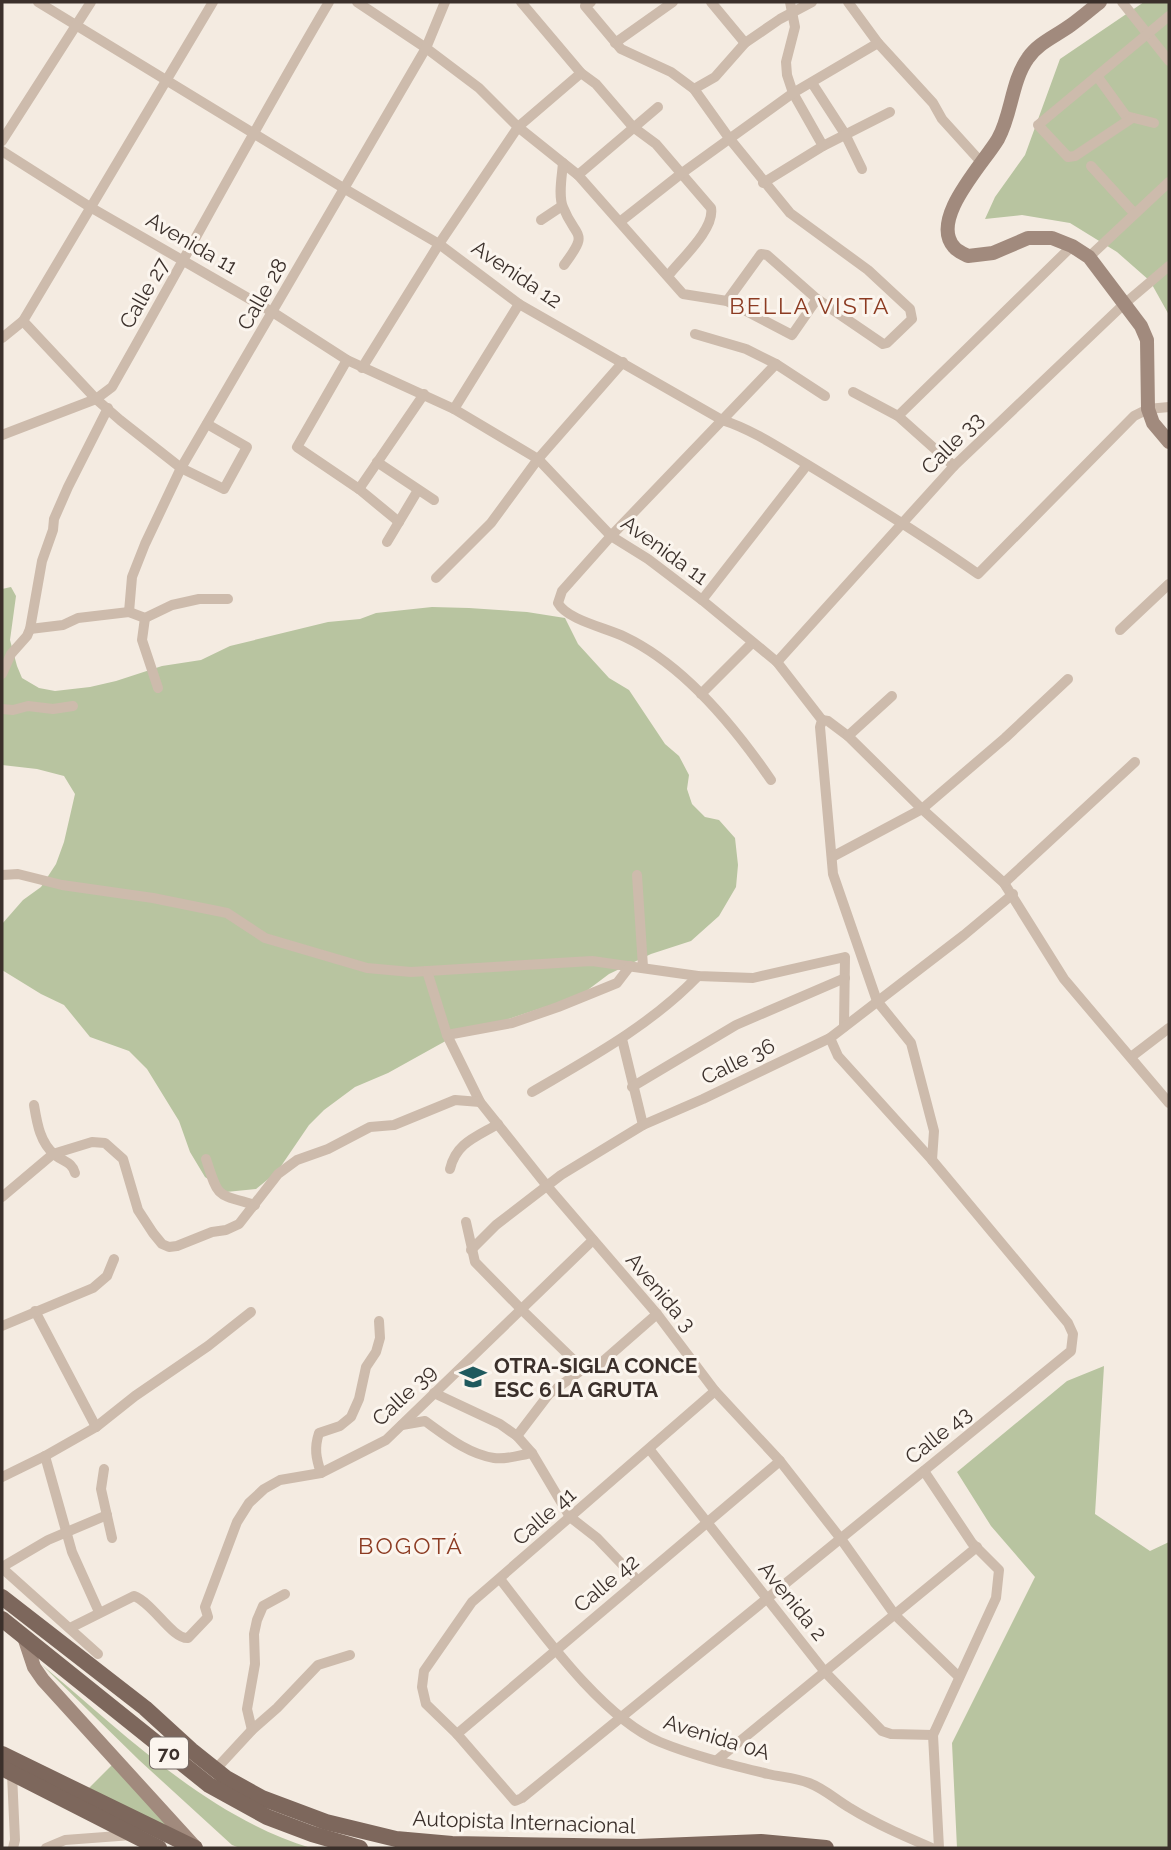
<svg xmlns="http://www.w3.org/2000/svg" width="1171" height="1850" font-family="Raleway,sans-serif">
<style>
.green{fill:#b8c4a0}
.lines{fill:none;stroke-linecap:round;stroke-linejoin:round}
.street{stroke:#cdbbac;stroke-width:10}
.secondary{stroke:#a18a7d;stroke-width:14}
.primary{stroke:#7d675c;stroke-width:16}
.labels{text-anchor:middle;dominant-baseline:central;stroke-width:6;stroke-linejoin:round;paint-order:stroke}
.shield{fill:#fbf5ee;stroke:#756b66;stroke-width:2}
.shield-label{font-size:19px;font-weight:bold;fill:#3b302b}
.street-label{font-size:21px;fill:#3b302b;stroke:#fbf5ee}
.poi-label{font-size:21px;font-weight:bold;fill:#3b302b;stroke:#fbf5ee;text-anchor:start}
.neighbourhood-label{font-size:23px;letter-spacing:2px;fill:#8c3b22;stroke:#fbf5ee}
</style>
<rect width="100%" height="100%" fill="#f4ebe1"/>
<g class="green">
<polygon points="1144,2 1169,2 1169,315 1150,281 1117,252 1070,223 1022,215 985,219 995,197 1025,155 1060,59"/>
<polygon points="11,587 16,596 10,640 17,666 22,678 39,688 55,691 90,687 116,681 162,666 201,660 230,646 328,622 360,619 376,613 432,607 469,608 527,612 565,618 578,644 609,678 629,690 665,744 679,756 689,775 687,789 692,804 705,817 719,820 735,838 738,865 736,887 719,916 691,941 651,954 609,974 581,995 451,1038 388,1073 355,1087 324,1110 309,1125 277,1172 256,1189 226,1192 205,1177 190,1152 179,1121 147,1069 129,1051 90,1037 64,1005 41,994 2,970 2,924 23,900 41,887 56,864 64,842 75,794 64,776 37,769 2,765 2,589"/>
<polygon points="1104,1366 1095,1514 1150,1551 1169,1542 1169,1848 957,1848 952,1743 1035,1577 991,1526 957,1472 1067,1381"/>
<path d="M42,1665C124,1733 206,1816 311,1848H240L232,1845L139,1760Z"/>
<polygon points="112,1765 173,1832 89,1788"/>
</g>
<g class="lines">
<g class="street">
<path d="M38,2L345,189L439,244L519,304L722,420C754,430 784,451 813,468C869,502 924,536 978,574L1134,416L1148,409L1169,407"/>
<polyline points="357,2 426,48 479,88 518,127 578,175 683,294 727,301 792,335 817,299"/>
<path d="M521,2L581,73L596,84L633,127L656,144L711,208C715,229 681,259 668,276"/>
<polyline points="591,2 585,6 621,49 671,72 694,89 729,138 790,213 868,270 910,309 912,319 887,343 883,344 817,299 767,255 761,254 727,301"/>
<polyline points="711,2 745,43"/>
<polyline points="790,2 795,27 786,62 787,75 793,93 823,146"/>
<polyline points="848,2 878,43 933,103 942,119 981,162"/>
<polyline points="1122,2 1169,61"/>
<polyline points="615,43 673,2"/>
<polyline points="1097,76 1126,116 1154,123"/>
<polyline points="812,83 845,134 862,169"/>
<polyline points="694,89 715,77 745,43 780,19 812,2"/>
<polyline points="1132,118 1075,156 1068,157 1038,125 1169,16"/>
<polyline points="2,141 91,2"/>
<polyline points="2,151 90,207 274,313 347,360 454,409 538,459 611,536 648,559 702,600 777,662 822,720 820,727 833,874 877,1001 911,1043 934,1131 932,1160"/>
<path d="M563,163C562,176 558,196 563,207C576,240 590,230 564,265"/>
<polyline points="1091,166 1134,213"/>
<polyline points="578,175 658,107"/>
<polyline points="763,183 823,146 890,112"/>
<polyline points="541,220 562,206"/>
<polyline points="621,221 682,173 793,93 878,43"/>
<polyline points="1089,257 1169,182"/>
<polyline points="23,321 96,399 120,420 181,468 224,489 247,447 207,424"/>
<polyline points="695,334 746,349 776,364 825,396"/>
<polyline points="2,338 23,321 213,2"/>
<polyline points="347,360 297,447 359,489 399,522"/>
<polyline points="362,368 439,244 518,127 581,73"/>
<polyline points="853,392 898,416 954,466"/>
<polyline points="454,409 519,304"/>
<polyline points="898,416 1072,246"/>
<path d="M2,435L96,399L112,387C185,259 254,129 329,2"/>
<polyline points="377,462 434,500"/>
<polyline points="359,489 424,394"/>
<polyline points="387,542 418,490"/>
<polyline points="436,578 491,523 538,459 623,362"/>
<polyline points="702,600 807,465"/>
<polyline points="129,612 132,577 145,544 181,468 426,48 445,2"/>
<polyline points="145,618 142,640 158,688"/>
<polyline points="30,629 63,625 78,618 129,612 145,618 172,605 199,599 228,599"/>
<polyline points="1120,630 1169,584"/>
<polyline points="777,662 954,466 1123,305 1169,266"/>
<polyline points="2,674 11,654 27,636 30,629 42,561 53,530 54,519 68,487 108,408"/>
<polyline points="701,694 752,643"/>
<polyline points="2,709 13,710 28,706 53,709 73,706"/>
<polyline points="822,720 828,721 848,736 922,809 1004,883 1064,979 1169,1103"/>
<polyline points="848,736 892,696"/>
<path d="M771,780C734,726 684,665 625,637C607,628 567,620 558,603L562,591L611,536L776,364"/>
<polyline points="832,857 922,809 1005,738 1068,679"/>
<polyline points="2,875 18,874 62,885 153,898 227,913 265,938 367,968 411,972 592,961 698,976 753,978 845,957 844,1027"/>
<polyline points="637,875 643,967"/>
<polyline points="1004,883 1135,762"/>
<polyline points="427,971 447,1035 480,1102 547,1186 657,1314 715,1391 780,1461 841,1539 895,1615 959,1677"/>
<polyline points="447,1035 512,1023 558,1007 617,983 630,966"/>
<polyline points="622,1039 643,1125"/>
<polyline points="1131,1057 1169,1028"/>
<polyline points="632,1087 736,1025 845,978"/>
<path d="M532,1092C590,1058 651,1025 698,976"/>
<path d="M34,1105C37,1123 40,1143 55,1155C64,1162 72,1162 75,1173"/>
<path d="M206,1159C219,1199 215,1193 255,1205"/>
<path d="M450,1169C456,1143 476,1137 498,1124"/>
<polyline points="2,1197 53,1154 92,1142 105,1143 123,1159 138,1210 153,1233 162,1244 169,1247 177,1246 212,1232 226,1230 239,1224 278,1174 297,1160 328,1149 370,1127 394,1125 455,1100 480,1102"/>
<polyline points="466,1222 475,1262 522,1310 583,1369"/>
<polyline points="471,1250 496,1225 561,1175 643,1125 703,1099 830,1038 964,935 1013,894"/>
<polyline points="35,1311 96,1427"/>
<polyline points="2,1326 93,1288 107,1276 114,1259"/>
<polyline points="715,1391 472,1602 424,1671 422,1687 426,1704 457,1734 515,1801 522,1798 1071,1351 1073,1334 1068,1323 932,1160 838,1056 830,1038"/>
<polyline points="434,1393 500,1424 517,1436 532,1453 570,1517 597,1538 638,1581"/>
<path d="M402,1425L425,1421C446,1436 468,1454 494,1458C506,1460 520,1455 532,1453"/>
<polyline points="517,1436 549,1394 583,1369 601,1363 657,1314"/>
<polyline points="650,1450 825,1672 882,1731 891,1734 933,1735"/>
<polyline points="45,1456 72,1552 99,1612"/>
<polyline points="104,1469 101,1489 112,1538"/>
<polyline points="924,1471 972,1543 999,1570 996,1598 933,1735 939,1848"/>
<path d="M321,1473C316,1458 314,1448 319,1433L340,1426L351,1417L359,1399L366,1367L376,1352L380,1338L379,1321"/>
<polyline points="2,1477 45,1456 96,1427 135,1396 208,1346 251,1312"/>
<polyline points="2,1567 48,1540 107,1515"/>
<polyline points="2,1568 98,1654"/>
<path d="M500,1579C540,1630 601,1717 660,1742C694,1756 732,1765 768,1774C781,1777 796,1778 809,1783C825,1789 836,1800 850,1808C876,1824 904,1836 932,1848"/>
<path d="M70,1628L134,1596C153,1603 172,1639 188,1638L208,1617L205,1607L237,1522L249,1503L264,1489L280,1480L321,1473L386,1440L593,1240"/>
<polyline points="252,1730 247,1709 255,1664 254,1634 257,1620 263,1606 285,1594"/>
<polyline points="457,1734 780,1461"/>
<polyline points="717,1760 977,1547"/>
<polyline points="215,1770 252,1730 277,1708 318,1665 350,1655"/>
<polyline points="12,1774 15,1840 13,1848"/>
<polyline points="46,1848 65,1840 132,1835"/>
</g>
<g class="secondary">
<path d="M1100,2C1090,10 1081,18 1071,25C1056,36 1038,43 1028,58C1011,82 1012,114 998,139C984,163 929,219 954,247C957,251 964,254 968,256L993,253L1028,238H1052L1072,246L1089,257L1141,326L1147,340L1148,409L1153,423L1169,442"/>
<polyline points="24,1637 34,1667 43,1680 195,1847"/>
</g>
<g class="primary">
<polyline points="2,1597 145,1708 191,1750 226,1778 262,1798 326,1822 396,1839 452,1844 637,1847 761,1842 826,1848"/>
<polyline points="2,1619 209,1785 267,1817 312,1834 360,1848"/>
<polyline points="2,1754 195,1848"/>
<polyline points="2,1768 159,1848"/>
</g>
</g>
<defs>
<symbol id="school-bare" viewBox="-9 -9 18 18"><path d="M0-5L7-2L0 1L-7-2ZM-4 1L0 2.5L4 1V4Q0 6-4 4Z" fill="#1f5a5e" stroke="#fbf5ee" stroke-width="2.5" paint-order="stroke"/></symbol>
</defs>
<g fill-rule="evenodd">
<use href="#school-bare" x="454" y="1358" width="38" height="38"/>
</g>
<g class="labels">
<rect class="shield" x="150" y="1737.5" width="38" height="31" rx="5"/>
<g class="shield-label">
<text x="169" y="1753">70</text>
</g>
<g class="street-label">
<text transform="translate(192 243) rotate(30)">Avenida 11</text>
<text transform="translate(517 274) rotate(34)">Avenida 12</text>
<text transform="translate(144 293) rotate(-60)">Calle 27</text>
<text transform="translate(262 294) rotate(-60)">Calle 28</text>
<text transform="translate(952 443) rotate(-45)">Calle 33</text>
<text transform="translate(665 550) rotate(36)">Avenida 11</text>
<text transform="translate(738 1061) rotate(-26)">Calle 36</text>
<text transform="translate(661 1292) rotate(50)">Avenida 3</text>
<text transform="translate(404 1395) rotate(-43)">Calle 39</text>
<text transform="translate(938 1435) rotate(-39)">Calle 43</text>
<text transform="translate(544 1516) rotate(-41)">Calle 41</text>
<text transform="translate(606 1583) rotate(-40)">Calle 42</text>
<text transform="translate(793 1601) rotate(51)">Avenida 2</text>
<text transform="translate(717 1737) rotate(17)">Avenida 0A</text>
<text transform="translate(524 1822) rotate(2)">Autopista Internacional</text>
</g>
<g class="poi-label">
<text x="494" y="1365">OTRA-SIGLA CONCE<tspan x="494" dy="24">ESC 6 LA GRUTA</tspan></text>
</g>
<g class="neighbourhood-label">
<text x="810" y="305">BELLA VISTA</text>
<text x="411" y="1545">BOGOTÁ</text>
</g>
</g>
<rect width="1171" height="1850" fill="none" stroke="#3b302b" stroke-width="7"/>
</svg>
